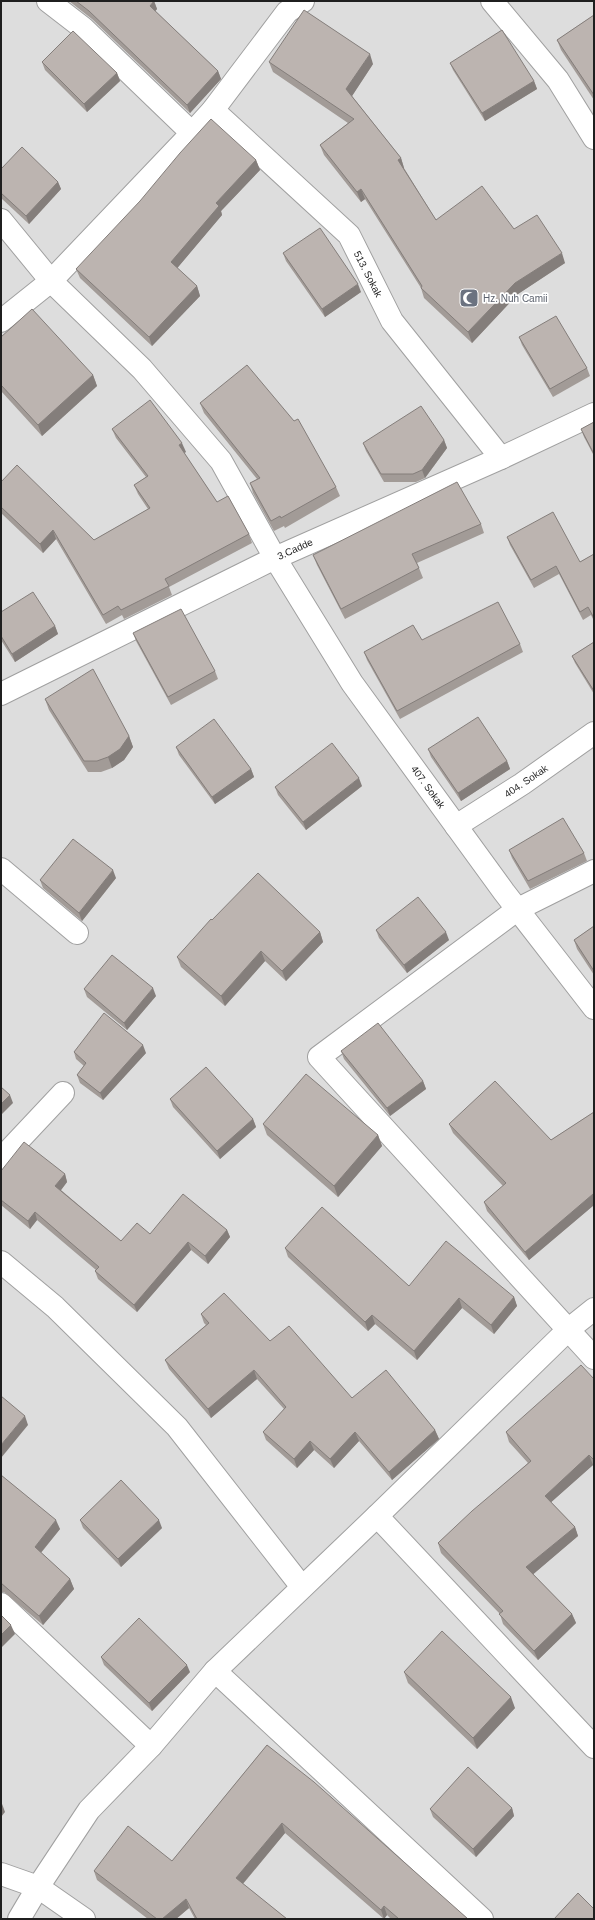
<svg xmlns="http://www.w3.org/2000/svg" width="595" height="1920" font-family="Arial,sans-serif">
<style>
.residential{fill:#ddd}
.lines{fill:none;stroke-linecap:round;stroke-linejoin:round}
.minor-casing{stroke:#a0a0a0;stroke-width:24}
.tertiary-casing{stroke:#a0a0a0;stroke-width:24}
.minor{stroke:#fff;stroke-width:22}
.tertiary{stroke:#fff;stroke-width:22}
.wall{fill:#a29b97}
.shaded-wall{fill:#847e7b}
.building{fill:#bcb4b0;stroke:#847e7b}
.labels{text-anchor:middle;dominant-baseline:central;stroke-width:3.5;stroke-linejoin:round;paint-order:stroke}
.street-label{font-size:10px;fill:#1f1f1f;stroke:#fff}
.worship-label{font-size:10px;fill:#5b616d;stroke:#fff;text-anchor:start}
</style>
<rect width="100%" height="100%" fill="#efebe7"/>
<rect class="residential" x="1" y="1" width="593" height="1918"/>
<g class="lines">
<defs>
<g id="minor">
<polyline points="48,1 83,28 192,133"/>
<polyline points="492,1 558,80 594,138"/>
<polyline points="213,110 349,235 392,321 501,458"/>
<polyline points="1,220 51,281 142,369 221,461 275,558 352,683 504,892 594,1008"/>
<polyline points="1,321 51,281 192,133 213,110 287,12 303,1"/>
<polyline points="456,826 522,784 594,733"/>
<polyline points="1,869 77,933"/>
<polyline points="594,871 518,909 319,1057 594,1358"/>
<polyline points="1,1159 63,1093"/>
<polyline points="1,1262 55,1307 177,1427 302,1587"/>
<polyline points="377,1516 594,1747"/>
<polyline points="1,1604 151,1746"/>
<polyline points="215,1671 482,1919"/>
<polyline points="1,1874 38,1887 84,1919"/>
<polyline points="19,1919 38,1887 89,1810 151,1746 215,1671 377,1516 569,1329 594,1309"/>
</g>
<polyline id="tertiary" points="1,694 275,558 501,458 594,414"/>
</defs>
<use href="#minor" class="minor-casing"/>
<use href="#tertiary" class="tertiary-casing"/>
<use href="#minor" class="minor"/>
<use href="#tertiary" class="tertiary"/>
</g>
<g class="wall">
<polygon points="69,1 154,1 157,9 155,11 218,71 221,79 190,113 92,19"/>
<polygon points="594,15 594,100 561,50 557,40"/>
<polygon points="42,62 117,73 120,81 87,112 45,70"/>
<polygon points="269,62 373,64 352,96 401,158 404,168 436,220 514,229 565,263 518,294 472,343 424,298 421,288 365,199 361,202 324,155 320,145 348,123 273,72"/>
<polygon points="450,63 534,81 537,89 485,121 453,70"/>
<polygon points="256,160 260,170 221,211 222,215 177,268 197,286 200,296 152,346 80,278 76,269"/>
<polygon points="1,169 58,182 61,189 29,224 1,198"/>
<polygon points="283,253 361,292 325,317 286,261"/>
<polygon points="1,337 93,375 97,386 42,436 1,391"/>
<polygon points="519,337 587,368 590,376 553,397 522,345"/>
<polygon points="200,403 336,487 340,496 285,528 284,526 274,531 253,493 250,483 257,479 204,413"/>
<polygon points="594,422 594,456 584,437 581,429"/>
<polygon points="112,429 186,452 184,453 217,502 249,534 252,543 169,587 172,595 124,619 122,615 106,624 56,539 43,553 1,513 1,482 94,540 148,509 138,494 134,485 146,477 116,438"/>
<polygon points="444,440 447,448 425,478 416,482 384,482 366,451 363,443"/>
<polygon points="481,524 484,533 417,563 423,578 345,619 317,565 313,555"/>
<polygon points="507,537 580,562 594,554 594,621 591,615 583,620 559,574 534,588 510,545"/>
<polygon points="1,612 55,626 58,634 15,662 1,640"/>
<polygon points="133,633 215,671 218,679 171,705 136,641"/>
<polygon points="422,640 520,644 523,652 400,719 367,660 364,652"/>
<polygon points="594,642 594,694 575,663 572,656"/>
<polygon points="45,699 129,736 133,747 124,760 112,768 101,772 88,772 49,710"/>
<polygon points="176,747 251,769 254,777 215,804 179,755"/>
<polygon points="428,749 507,761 510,769 461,801 431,757"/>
<polygon points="362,786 306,830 278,795 275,787"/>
<polygon points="509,850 584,853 587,861 530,889 512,858"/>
<polygon points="116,878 82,921 43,888 40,880"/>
<polygon points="212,920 320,932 323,942 286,981 265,961 225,1006 181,967 177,957"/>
<polygon points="594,926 594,975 577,949 574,940"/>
<polygon points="376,930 449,940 407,973 379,938"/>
<polygon points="84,989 156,996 127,1030 87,997"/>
<polygon points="341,1051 423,1081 426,1089 390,1116 344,1059"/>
<polygon points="74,1052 146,1053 103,1100 80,1083 77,1075 84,1066 76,1059"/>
<polygon points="170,1099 253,1119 256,1127 220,1159 173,1107"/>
<polygon points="594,1112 594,1205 529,1260 487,1211 484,1202 503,1186 453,1133 449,1124 551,1140"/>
<polygon points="263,1124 378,1135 382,1146 338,1197 267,1135"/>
<polygon points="1,1171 65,1174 67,1182 61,1190 121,1241 150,1234 227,1230 230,1237 208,1264 191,1250 137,1312 98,1279 95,1271 96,1270 37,1220 30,1229 1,1205"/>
<polygon points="285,1248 409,1286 514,1297 517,1306 494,1334 462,1308 417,1360 375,1324 368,1331 288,1257"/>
<polygon points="201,1314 270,1341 352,1398 435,1430 439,1439 392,1480 359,1441 334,1468 314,1450 297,1468 266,1440 263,1432 284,1409 257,1379 211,1418 169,1369 165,1360 206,1325 204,1323"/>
<polygon points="594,1379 594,1466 593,1465 551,1502 575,1527 578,1536 533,1574 572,1614 576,1623 538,1660 503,1624 500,1614 441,1553 438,1543 528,1463 509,1442 506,1432"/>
<polygon points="1,1475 60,1529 41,1553 70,1579 74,1589 43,1625 4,1592 1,1592"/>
<polygon points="80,1520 162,1528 121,1567 83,1528"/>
<polygon points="101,1657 190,1672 152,1711 104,1665"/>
<polygon points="404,1672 515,1708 477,1749 408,1683"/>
<polygon points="267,1745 468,1919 391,1919 387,1915 384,1919 285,1833 243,1884 287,1919 195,1919 189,1908 176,1919 148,1919 97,1880 94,1871 172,1861"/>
<polygon points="512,1808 514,1816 476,1857 433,1817 430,1809"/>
</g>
<g class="shaded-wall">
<polygon points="154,1 157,9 153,14 150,6"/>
<polygon points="370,54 373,64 350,99 346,89"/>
<polygon points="218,71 221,79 190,113 187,105"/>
<polygon points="117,73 120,81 87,112 84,104"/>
<polygon points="534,81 537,89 485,121 482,113"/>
<polygon points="401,158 404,168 402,170 398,160"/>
<polygon points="256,160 260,170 221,211 222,215 174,272 171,262 216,203"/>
<polygon points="58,182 61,189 29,224 26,216"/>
<polygon points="361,189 365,199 361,202 357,192"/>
<polygon points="562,253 565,263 518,294 472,343 468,332 515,283"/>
<polygon points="358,284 361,292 325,317 322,309"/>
<polygon points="197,286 200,296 152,346 149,337"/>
<polygon points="93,375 97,386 42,436 38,425"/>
<polygon points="444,440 447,448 425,478 422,470"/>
<polygon points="182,443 186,452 182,454 179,445"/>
<polygon points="53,530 56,539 43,553 40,544"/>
<polygon points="55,626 58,634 15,662 12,654"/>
<polygon points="129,736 133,747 124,760 112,768 108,757"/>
<polygon points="507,761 510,769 461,801 458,793"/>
<polygon points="251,769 254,777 215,804 212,797"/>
<polygon points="359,778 362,786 306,830 303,822"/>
<polygon points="113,870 116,878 82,921 79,913"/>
<polygon points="320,932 323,942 286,981 282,971"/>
<polygon points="446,932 449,940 407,973 404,965"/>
<polygon points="261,951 265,961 225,1006 221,996"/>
<polygon points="153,988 156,996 127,1030 124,1023"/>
<polygon points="143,1045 146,1053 103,1100 100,1093"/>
<polygon points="423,1081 426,1089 390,1116 387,1108"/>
<polygon points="10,1095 13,1103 1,1115 1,1104"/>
<polygon points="253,1119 256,1127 220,1159 217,1151"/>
<polygon points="378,1135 382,1146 338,1197 334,1186"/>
<polygon points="65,1174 67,1182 58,1194 55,1186"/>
<polygon points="593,1194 594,1197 594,1205 529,1260 525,1252"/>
<polygon points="35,1212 37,1220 30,1229 28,1221"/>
<polygon points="227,1230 230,1237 208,1264 205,1256"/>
<polygon points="188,1242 191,1250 137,1312 134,1305"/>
<polygon points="514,1297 517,1306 494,1334 491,1325"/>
<polygon points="459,1298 462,1308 417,1360 414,1351"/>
<polygon points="372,1315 375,1324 368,1331 365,1322"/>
<polygon points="254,1370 257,1379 211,1418 208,1409"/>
<polygon points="25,1416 28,1425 1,1458 1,1445"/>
<polygon points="435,1430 439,1439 392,1480 389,1472"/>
<polygon points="355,1432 359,1441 334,1468 330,1459"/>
<polygon points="310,1441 314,1450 297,1468 294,1459"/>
<polygon points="589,1455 593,1465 548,1505 545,1496"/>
<polygon points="56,1520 60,1529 38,1556 35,1547"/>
<polygon points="159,1520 162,1528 121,1567 118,1559"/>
<polygon points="575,1527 578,1536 530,1577 526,1567"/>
<polygon points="70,1579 74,1589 43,1625 39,1616"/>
<polygon points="572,1614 576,1623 538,1660 534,1651"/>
<polygon points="11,1625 15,1634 1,1648 1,1635"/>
<polygon points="187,1665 190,1672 152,1711 149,1703"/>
<polygon points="511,1697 515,1708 477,1749 473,1738"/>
<polygon points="1,1801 5,1812 1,1817"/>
<polygon points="512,1808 514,1816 476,1857 473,1849"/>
<polygon points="282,1823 285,1833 240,1887 236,1878"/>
<polygon points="186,1899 189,1908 176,1919 162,1919"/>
<polygon points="384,1906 387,1915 384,1919 381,1910"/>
</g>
<g class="building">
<polygon points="76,1 154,1 150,6 218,71 187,105 89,11"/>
<polygon points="304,10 370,54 346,89 401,158 398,160 436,220 482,186 514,229 537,215 562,253 515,283 468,332 421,288 422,286 361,189 357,192 320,145 354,119 269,62"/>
<polygon points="594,15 594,95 557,40"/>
<polygon points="502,30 534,81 482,113 450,63"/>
<polygon points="73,31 117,73 84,104 42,62"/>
<polygon points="211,119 256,160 216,203 219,206 171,262 197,286 149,337 76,269 140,201 180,153"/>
<polygon points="22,147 58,182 26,216 1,193 1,169"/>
<polygon points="320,228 358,284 322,309 283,253"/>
<polygon points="32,309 93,375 38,425 1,385 1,337"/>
<polygon points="556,316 587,368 550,389 519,337"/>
<polygon points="247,365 294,421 298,419 336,487 281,518 280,516 271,521 250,483 260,478 200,403"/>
<polygon points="150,400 182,443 179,445 217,502 228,496 249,534 165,579 169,586 121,610 118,606 103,615 53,530 40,544 1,507 1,482 17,465 94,540 150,508 134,485 148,476 112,429"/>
<polygon points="421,406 444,440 422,470 413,474 381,474 363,443"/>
<polygon points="594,422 594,454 581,429"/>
<polygon points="457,482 481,524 412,554 419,568 341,609 313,555"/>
<polygon points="553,512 580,562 594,554 594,618 588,607 580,612 556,566 531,580 507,537"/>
<polygon points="33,592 55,626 12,654 1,636 1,612"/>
<polygon points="498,602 520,644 397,711 364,652 413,625 422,640"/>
<polygon points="181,609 215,671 168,697 133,633"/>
<polygon points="594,642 594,691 572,656"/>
<polygon points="93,669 129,736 120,749 108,757 97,761 84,761 45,699"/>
<polygon points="478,717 507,761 458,793 428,749"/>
<polygon points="214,719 251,769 212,797 176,747"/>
<polygon points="332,743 359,778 303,822 275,787"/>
<polygon points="563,818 584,853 528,881 509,850"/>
<polygon points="73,839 113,870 79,913 40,880"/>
<polygon points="258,873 320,932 282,971 261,951 221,996 177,957 211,919 212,920"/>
<polygon points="418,897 446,932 404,965 376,930"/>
<polygon points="594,926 594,971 574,940"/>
<polygon points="112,955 153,988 124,1023 84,989"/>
<polygon points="104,1013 143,1045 100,1093 77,1075 86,1063 74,1052"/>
<polygon points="378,1023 423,1081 387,1108 341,1051"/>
<polygon points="206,1067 253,1119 217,1151 170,1099"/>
<polygon points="306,1074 378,1135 334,1186 263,1124"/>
<polygon points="495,1081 551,1140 594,1112 594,1196 593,1194 525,1252 484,1202 506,1183 449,1124"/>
<polygon points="1,1087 10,1095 1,1104"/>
<polygon points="24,1142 65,1174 55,1186 121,1241 137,1223 150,1234 183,1194 227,1230 205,1256 188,1242 134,1305 95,1271 99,1267 35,1212 28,1221 1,1200 1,1171"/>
<polygon points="322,1207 409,1286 446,1241 514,1297 491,1325 459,1298 414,1351 372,1315 365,1322 285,1248"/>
<polygon points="224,1293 270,1341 289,1326 352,1398 386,1370 435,1430 389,1472 355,1432 330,1459 310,1441 294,1459 263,1432 286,1407 254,1370 208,1409 165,1360 209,1323 201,1314"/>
<polygon points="581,1365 594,1379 594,1460 589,1455 545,1496 575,1527 526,1567 572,1614 534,1651 499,1614 503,1611 438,1543 472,1511 531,1461 506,1432"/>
<polygon points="1,1396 25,1416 1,1445"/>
<polygon points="1,1475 56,1520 35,1547 70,1579 39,1616 1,1583"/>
<polygon points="121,1480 159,1520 118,1559 80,1520"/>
<polygon points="1,1615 11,1625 1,1635"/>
<polygon points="139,1618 187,1665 149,1703 101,1657"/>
<polygon points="442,1631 511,1697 473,1738 404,1672"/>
<polygon points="267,1745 314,1782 468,1919 399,1919 384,1906 381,1910 282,1823 236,1878 287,1919 197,1919 186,1899 162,1919 157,1919 94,1871 128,1826 172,1861"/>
<polygon points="468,1767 512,1808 473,1849 430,1809"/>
<polygon points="578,1893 594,1909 594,1919 554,1919"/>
</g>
<defs>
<symbol id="mosque-square" viewBox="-11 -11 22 22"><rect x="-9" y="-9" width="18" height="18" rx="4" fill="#6b7280" stroke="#fff"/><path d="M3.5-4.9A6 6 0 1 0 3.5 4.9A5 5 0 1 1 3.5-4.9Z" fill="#fff"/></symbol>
</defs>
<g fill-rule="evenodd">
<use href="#mosque-square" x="458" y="287" width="22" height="22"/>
</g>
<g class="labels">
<g class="street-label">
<text transform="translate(368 274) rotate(63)">513. Sokak</text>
<text transform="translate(295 549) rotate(-24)">3.Cadde</text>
<text transform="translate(526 781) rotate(-34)">404. Sokak</text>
<text transform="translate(428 787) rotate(54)">407. Sokak</text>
</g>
<g class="worship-label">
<text x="483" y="298">Hz. Nuh Camii</text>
</g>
</g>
<rect width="595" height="1920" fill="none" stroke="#1f1f1f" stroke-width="4"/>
</svg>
